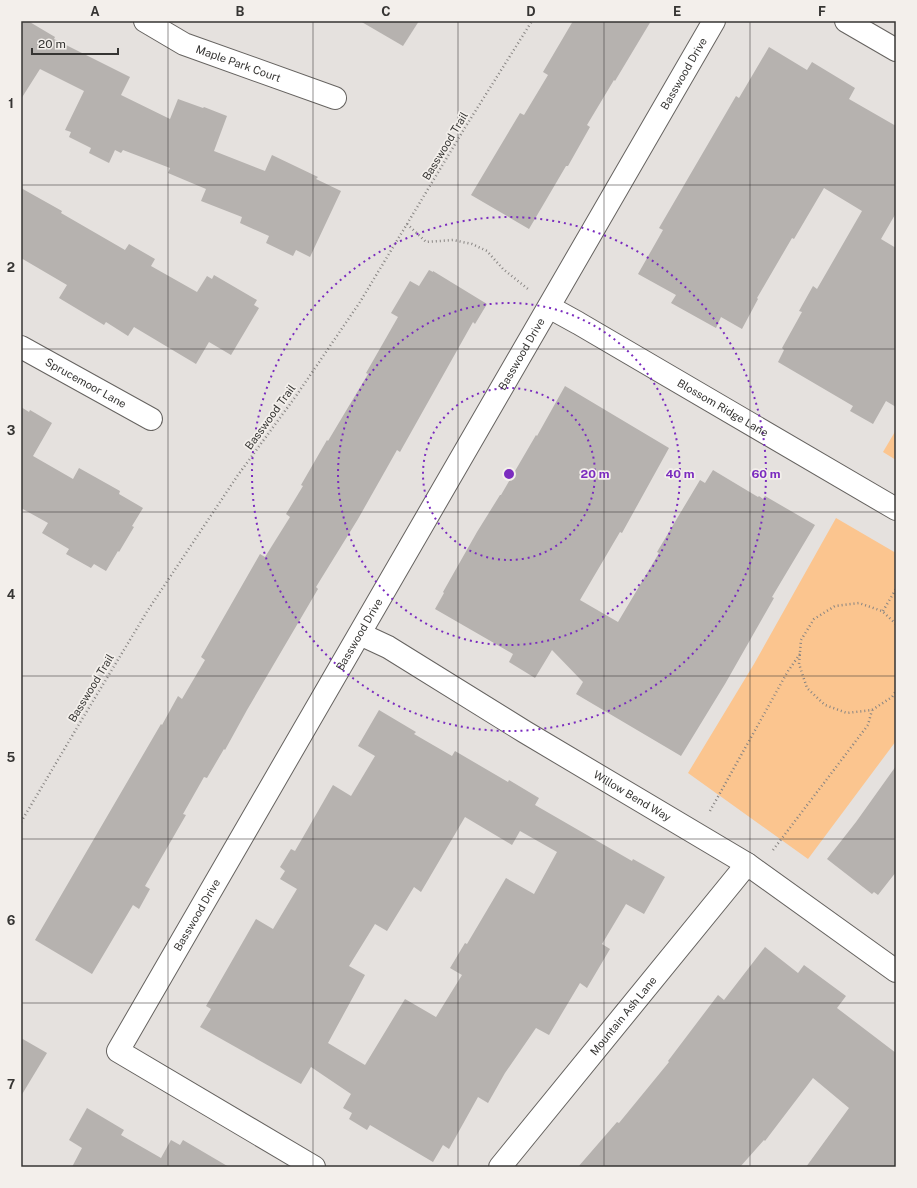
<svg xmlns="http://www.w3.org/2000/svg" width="917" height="1188" font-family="'Public Sans',sans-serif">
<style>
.green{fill:#fbc58f}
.building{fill:#b6b2af;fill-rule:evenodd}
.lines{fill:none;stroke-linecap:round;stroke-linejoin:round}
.minor-casing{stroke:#666360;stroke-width:24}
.path{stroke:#878482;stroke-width:2.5;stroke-dasharray:1 3;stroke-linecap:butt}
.minor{stroke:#fff;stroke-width:22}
.grid{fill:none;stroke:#363533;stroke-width:1;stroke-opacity:0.55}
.ring{fill:none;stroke:#7b2cbf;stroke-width:2;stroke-dasharray:2 4}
.labels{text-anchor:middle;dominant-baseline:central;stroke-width:3.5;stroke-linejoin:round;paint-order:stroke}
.street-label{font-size:11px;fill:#363533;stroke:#f3efeb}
.centre{fill:#7b2cbf;stroke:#f3efeb;stroke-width:2}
.ring-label{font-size:12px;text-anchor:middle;font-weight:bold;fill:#7b2cbf;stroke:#f3efeb;stroke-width:3.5;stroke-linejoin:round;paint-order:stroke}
.neatline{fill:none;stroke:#363533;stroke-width:1.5}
.grid-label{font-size:13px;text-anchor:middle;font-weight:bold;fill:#363533}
</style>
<rect width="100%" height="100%" fill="#e5e1de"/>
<g class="green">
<polygon points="896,430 896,460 883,452"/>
<polygon points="836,518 896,553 896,741 808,859 688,773 754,664"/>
</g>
<g class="building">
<polygon points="21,21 28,21 55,37 54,39 130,77 121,95 170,119 178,99 203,108 204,107 227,116 214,151 265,171 272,155 318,177 316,179 341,191 310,257 296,250 293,256 266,243 269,236 240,223 242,217 201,201 206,189 168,173 170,168 123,150 121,153 115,150 109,163 89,153 91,148 69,137 71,132 65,130 84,91 40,69 21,99"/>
<polygon points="360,21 419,21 403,46"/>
<polygon points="573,21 651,21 615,81 614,80 587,125 590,127 568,166 566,166 529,229 471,195 520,113 524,115 548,75 543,72"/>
<polygon points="769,47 807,70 812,62 855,88 849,99 896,126 896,213 881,239 896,248 896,407 886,401 873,424 850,411 853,406 778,362 784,350 782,348 802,312 799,311 813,286 817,289 862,211 824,188 794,239 792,238 757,298 758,299 742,329 721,317 716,328 671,303 676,295 638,274 663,230 659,228 736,96 739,98"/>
<polygon points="21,188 62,211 61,213 125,250 129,244 155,259 151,266 197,292 207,276 212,279 214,275 257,300 254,305 259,308 231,355 209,342 196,364 134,327 128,336 106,322 104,325 59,298 67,285 21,258"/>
<polygon points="429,270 433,272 433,271 487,304 475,324 473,322 400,452 397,450 358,519 316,587 318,589 247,710 225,750 224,749 207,778 204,777 183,814 186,815 145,886 150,889 139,909 133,905 92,974 35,940 161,724 162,725 178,696 182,699 205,660 201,657 260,554 265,557 290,517 286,514 303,486 301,485 327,440 328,441 368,374 366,373 398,317 391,313 410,281 419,286"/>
<polygon points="565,386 669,448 622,533 620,532 580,600 618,622 659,553 657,552 700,480 705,483 713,470 758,497 759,496 763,499 765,496 815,525 772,597 774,598 725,684 681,756 576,694 583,682 552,650 535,678 509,662 513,654 435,609 444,593 443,592 477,532 500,495 501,495 536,435 537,436"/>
<polygon points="21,407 29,412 30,410 52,423 33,456 73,479 79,468 120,491 119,494 143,508 132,526 134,527 119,552 118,551 106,571 94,564 91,568 66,554 69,549 42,533 48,523 21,508"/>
<path d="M379,710L416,732L414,734L452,756L455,751L508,782L509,780L539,798L535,805L632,861L633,859L665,877L644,914L626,904L602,944L610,949L587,988L580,983L549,1035L536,1028L505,1073L488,1103L478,1097L449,1149L443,1145L433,1162L370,1125L367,1130L349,1119L352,1113L343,1108L351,1094L311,1067L301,1084L200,1027L211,1009L206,1006L256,919L273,929L297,889L280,879L285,871L280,867L291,849L295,851L333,785L351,796L375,756L358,746ZM465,817L512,845L520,831L557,852L534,894L506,878L467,944L465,943L450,968L462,975L436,1017L405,999L365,1065L328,1043L365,975L349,966L375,924L387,931L414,887L421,892Z"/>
<polygon points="896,766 896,872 878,895 874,892 872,894 827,859 856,822"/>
<polygon points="765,947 798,973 804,965 846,996 837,1008 896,1053 896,1167 806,1167 849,1108 813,1078 765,1141 764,1140 740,1167 578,1167 617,1122 619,1123 669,1062 668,1061 718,995 724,1000"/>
<polygon points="21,1038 47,1053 21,1096"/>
<polygon points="87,1108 124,1130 121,1135 161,1158 171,1140 180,1145 183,1140 229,1167 72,1167 82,1148 69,1140"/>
</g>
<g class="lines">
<defs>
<g id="minor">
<path id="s1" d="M145,21L184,44L335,98"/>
<polyline points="846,21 896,50"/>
<path id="s2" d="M549,307L578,323L896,509"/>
<path id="s3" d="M21,347L151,419"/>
<path id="s4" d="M360,634L388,647L525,732L747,864L896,971"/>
<path id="s5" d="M314,1167L118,1051L714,21"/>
<path id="s6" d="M500,1167L747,864"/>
</g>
</defs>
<use href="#minor" class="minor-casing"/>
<g class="path">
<polyline points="407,224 426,242 453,240 472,244 487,251 503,269 528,289"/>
<polyline points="883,611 896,589"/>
<polyline points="896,624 882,611 859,603 835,606 814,619 801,640 799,664 807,688 825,705 847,713 872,710 892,697 896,691"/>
<polyline points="710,811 788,671 800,654"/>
<polyline points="21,822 81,721 148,610 238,475 296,396 360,302 466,126 532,21"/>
<polyline points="773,850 868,725 872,710"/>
</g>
<use href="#minor" class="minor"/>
</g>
<path class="grid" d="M168,21V1167M313,21V1167M458,21V1167M604,21V1167M750,21V1167M21,185H896M21,349H896M21,512H896M21,676H896M21,839H896M21,1003H896"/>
<g class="ring">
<circle cx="509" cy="474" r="86"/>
<circle cx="509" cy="474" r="171"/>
<circle cx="509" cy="474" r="257"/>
</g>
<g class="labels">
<g class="street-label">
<text stroke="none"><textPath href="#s1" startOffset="103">Maple Park Court</textPath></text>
<text stroke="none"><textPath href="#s5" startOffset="1357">Basswood Drive</textPath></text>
<text transform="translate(445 146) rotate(-59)">Basswood Trail</text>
<text stroke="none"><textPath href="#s5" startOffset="1033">Basswood Drive</textPath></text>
<text stroke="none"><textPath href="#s3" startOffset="74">Sprucemoor Lane</textPath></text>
<text stroke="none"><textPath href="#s2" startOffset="201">Blossom Ridge Lane</textPath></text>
<text transform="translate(270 417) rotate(-54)">Basswood Trail</text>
<text stroke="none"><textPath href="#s5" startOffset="709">Basswood Drive</textPath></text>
<text transform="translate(91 688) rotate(-59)">Basswood Trail</text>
<text stroke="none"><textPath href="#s4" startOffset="317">Willow Bend Way</textPath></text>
<text stroke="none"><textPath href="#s5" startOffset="385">Basswood Drive</textPath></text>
<text stroke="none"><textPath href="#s6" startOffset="195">Mountain Ash Lane</textPath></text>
</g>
</g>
<circle cx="509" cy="474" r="6" class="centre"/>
<g class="ring-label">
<text x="595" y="478">20 m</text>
<text x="680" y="478">40 m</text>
<text x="766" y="478">60 m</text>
</g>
<rect width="917" height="1188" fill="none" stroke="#f3efeb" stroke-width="44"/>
<path d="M32 48v6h86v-6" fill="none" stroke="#363533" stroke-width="2"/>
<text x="38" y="48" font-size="12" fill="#363533" stroke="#f3efeb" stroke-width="3" paint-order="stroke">20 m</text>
<rect x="22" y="22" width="873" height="1144" class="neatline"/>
<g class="grid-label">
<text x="95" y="16">A</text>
<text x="240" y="16">B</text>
<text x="386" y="16">C</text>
<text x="531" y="16">D</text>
<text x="677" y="16">E</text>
<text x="822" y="16">F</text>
<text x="11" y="108">1</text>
<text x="11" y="272">2</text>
<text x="11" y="435">3</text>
<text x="11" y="599">4</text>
<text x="11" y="762">5</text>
<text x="11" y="925">6</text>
<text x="11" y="1089">7</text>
</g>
</svg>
